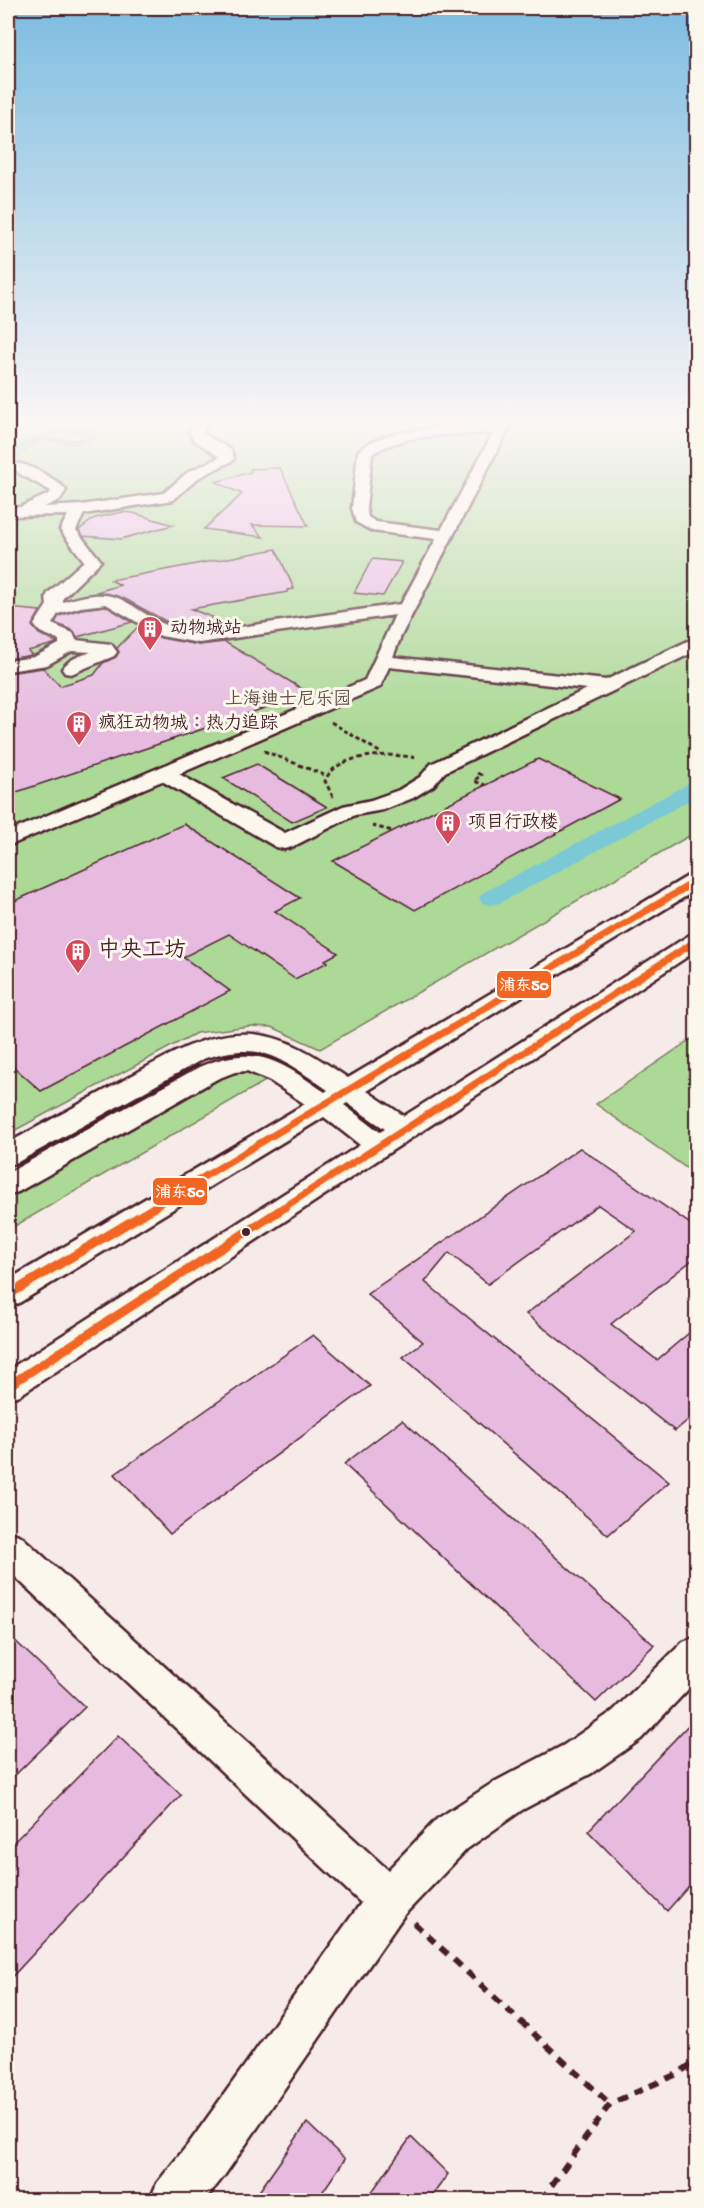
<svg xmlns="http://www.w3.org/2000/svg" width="704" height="2208" font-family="'Gochi Hand','LXGW WenKai TC',sans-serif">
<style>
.green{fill:#add997;stroke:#7c7c61;stroke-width:1.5}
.water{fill:#7ac9d5;stroke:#678591;stroke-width:1.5}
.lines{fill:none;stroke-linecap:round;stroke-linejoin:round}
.canal{fill:#7ac9d5;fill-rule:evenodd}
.ferry{stroke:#58525e;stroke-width:1.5;stroke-dasharray:4.5 3;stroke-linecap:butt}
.building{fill:#e7bbe0;stroke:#4a1f2b;stroke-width:1.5}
.minor-casing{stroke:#4a1f2b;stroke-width:5}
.path-far1{stroke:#4a1f2b;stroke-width:3;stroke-dasharray:4.5 3;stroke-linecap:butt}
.path{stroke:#4a1f2b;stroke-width:6;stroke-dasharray:10 8;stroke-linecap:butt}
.minor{fill:#fbf7ec;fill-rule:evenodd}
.bus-1-far1-casing{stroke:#fbf7ec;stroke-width:11}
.bus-1-casing{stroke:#fbf7ec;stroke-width:14}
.bus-1-far1{stroke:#f26522;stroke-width:7}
.bus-1{stroke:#f26522;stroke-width:9}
.bus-dot{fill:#4a1f2b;stroke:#fbf7ec;stroke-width:2}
.labels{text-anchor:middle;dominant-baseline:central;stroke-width:6;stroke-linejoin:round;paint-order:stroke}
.far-poi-label{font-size:18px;fill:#4a1f2b;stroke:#fbf7ec;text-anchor:start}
.far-park-label{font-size:18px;fill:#634e46;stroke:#fbf7ec}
.poi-label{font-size:22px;fill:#4a1f2b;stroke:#fbf7ec;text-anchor:start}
.line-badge{stroke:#fbf7ec;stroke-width:2}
.badge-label{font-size:16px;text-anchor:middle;font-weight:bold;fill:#fff}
</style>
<rect width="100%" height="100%" fill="#f7ebea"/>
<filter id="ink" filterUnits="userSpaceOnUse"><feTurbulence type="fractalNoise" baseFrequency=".0167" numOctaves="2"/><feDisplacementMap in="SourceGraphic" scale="12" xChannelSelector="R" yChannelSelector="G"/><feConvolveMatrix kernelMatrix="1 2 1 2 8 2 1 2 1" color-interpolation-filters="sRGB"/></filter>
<g filter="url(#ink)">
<g class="green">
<polygon points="8,420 696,420 696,832 320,1049 272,1027 250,1026 196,1033 8,1134"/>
<polygon points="696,1036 696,1175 596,1104"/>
<polygon points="248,1072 269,1079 8,1230 8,1198 227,1075"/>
</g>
<path class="water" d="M24,420H56L32,423L39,424V427L42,428V424L52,423L54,426L48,428C63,434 79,424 95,431L96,435C85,452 58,439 41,441C30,443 25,456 8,457V451L16,449C38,425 60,448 84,437L83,434L78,432L47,434L18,425Z"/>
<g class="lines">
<polygon class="canal" points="696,782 696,797 500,903 491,905 482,903 479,898 482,893 688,784"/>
<path class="ferry" d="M8,454L37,440L77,441L89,437V433C67,426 46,435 25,424L34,420"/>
</g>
<g class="building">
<polygon points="280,468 308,526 252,525 263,537 204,529 242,494 216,482 251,472 250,469"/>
<polygon points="122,512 133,513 173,525 121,539 83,536 79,530 95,518"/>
<polygon points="276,549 294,589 287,590 288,592 191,609 214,618 196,624 206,630 175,626 123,598 97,592 120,585 111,580"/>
<polygon points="372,559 402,562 383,596 354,593"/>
<polygon points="106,606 132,622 77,637 74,631 55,623 59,616 81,609"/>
<polygon points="8,608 40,611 32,626 39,634 57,643 28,651 32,655 8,659"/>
<polygon points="139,626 161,638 199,645 225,642 309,693 8,795 8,673 43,668 60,686 94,675 103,663 116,657 119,652 117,648"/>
<polygon points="538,759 620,799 415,910 333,861"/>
<polygon points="257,764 263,768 327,807 292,822 223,778"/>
<polygon points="184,824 300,898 275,911 338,953 325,960 328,962 295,979 229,934 183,957 230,991 41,1091 8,1062 8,904"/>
<polygon points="580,1148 696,1228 696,1257 611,1324 657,1360 696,1327 696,1413 675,1431 526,1314 636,1231 598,1205 488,1284 449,1253 425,1282 669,1482 608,1535 403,1357 423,1342 367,1294"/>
<polygon points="313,1335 370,1386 170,1534 115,1474"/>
<polygon points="402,1420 654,1645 596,1702 344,1464"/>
<polygon points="8,1634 85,1707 8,1782"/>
<polygon points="696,1717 696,1878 667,1911 588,1831"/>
<polygon points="118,1736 181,1795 8,1981 8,1848"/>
<polygon points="307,2123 345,2159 317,2200 253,2200"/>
<polygon points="411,2137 448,2174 429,2200 366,2200"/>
</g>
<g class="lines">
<defs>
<g id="minor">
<path d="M195,420H207L203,433L231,450L234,458L232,461L198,478L173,500L84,514L76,530L101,561L63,598V602C123,582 123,607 171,627C180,631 190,631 199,633L401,604L436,539L372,531L356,522L352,508L358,452C380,426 464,427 498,425L501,420H513L401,636L393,657L606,680L690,640L696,639V651L445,772L434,785L413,798L383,810L355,815L292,847L284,849L276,847L162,781L8,846V832L365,680L395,615L199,643L161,636L106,604L81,607L58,614L52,624L73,633L76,640L111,644L117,652L114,656L71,674L65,673L62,669C69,659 79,656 91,652L72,651L47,665L8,671V661L34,657L59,644V640L40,632L34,625L47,605L46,597L48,593L84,561L60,530L68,515L8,516V508L20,507L49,494L51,491L20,474L13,467L15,464C25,461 59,481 66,490L60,500L44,507L81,505L164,493L188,472L220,457L195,441L189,433ZM493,433L441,530L376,522L368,517L366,508L372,454C406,432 454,435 493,433ZM389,667L587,689L431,764L420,777L399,790L371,800L343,806L285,833L179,774L380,687Z"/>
<polygon points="675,420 696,421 696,429 677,423"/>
<path d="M696,874V890L367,1091L404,1116L688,936L696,934V951L20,1395L8,1399V1370L360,1145L324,1117L19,1303L8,1307V1280L305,1104L270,1081L247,1071L235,1072L217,1079L18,1192L8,1195V1173L199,1067C255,1043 278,1060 325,1092L328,1090C282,1059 261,1039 203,1059L18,1162L8,1165V1143C43,1124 78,1105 113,1086C156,1063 202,1030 253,1034C291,1038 318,1058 348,1078L688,876ZM347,1103L385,1129L380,1132L344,1105Z"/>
<polygon points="8,1531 21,1536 388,1870 437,1819 494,1782 564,1745 613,1711 683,1642 696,1637 696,1681 641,1739 592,1773 522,1810 467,1849 404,1915 224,2176 205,2200 150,2200 157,2183 190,2142 361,1903 8,1570"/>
</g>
</defs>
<use href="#minor" class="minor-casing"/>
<g class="path-far1">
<polyline points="331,722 381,753"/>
<polyline points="264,751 327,776"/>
<polyline points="477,773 481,775 474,781 485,785"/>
<path d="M333,797L325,781C336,752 392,753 417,758"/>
<polyline points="372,826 393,831"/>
</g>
<g class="path">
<polyline points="414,1923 610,2104"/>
<polyline points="541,2200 610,2104 677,2074 696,2061"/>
</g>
<use href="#minor" class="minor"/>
<defs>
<g id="bus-1-far1">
<polyline points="152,1208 696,881"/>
<polyline points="283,1208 696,941"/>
</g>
<g id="bus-1">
<polyline points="8,1295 155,1207"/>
<polyline points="8,1386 285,1207"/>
</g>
</defs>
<use href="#bus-1-far1" class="bus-1-far1-casing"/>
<use href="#bus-1" class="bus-1-casing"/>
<use href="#bus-1-far1" class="bus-1-far1"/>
<use href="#bus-1" class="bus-1"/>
</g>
</g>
<linearGradient id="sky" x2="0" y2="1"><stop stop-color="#7cbce0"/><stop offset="0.58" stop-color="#fbf6f6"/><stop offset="1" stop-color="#fbf6f6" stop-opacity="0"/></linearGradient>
<rect width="704" height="729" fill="url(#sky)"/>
<defs>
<symbol id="building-pin" viewBox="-11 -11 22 30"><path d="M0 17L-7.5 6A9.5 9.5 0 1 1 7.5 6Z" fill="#d1495b" stroke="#fbf7ec"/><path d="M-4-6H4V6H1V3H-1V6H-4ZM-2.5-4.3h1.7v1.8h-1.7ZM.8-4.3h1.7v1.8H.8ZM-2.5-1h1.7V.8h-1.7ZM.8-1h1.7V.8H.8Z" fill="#fff"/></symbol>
</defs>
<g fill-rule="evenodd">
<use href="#building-pin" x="135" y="614" width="30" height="40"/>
<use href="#building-pin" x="64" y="709" width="30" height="40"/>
<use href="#building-pin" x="433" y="808" width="30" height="40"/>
<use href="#building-pin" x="63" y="937" width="30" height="40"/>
</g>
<circle class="bus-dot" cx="246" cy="1232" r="5"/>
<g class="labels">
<g class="far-poi-label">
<text x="170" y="629">动物城站</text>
<text x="98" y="724">疯狂动物城：热力追踪</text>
<text x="468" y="823">项目行政楼</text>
</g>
<g class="far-park-label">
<text x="288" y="700">上海迪士尼乐园</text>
</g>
<g class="poi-label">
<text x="98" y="952">中央工坊</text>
</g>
</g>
<g class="line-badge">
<rect x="496" y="970" width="56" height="29" rx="6" fill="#f26522"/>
<rect x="152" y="1177" width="56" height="29" rx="6" fill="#f26522"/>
</g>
<g class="badge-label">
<text x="524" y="990">浦东50</text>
<text x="180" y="1197">浦东50</text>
</g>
<rect width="704" height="2208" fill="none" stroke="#fbf7ec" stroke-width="30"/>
<rect x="15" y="15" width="674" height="2178" fill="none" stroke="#4a1f2b" stroke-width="2" filter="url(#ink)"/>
</svg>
